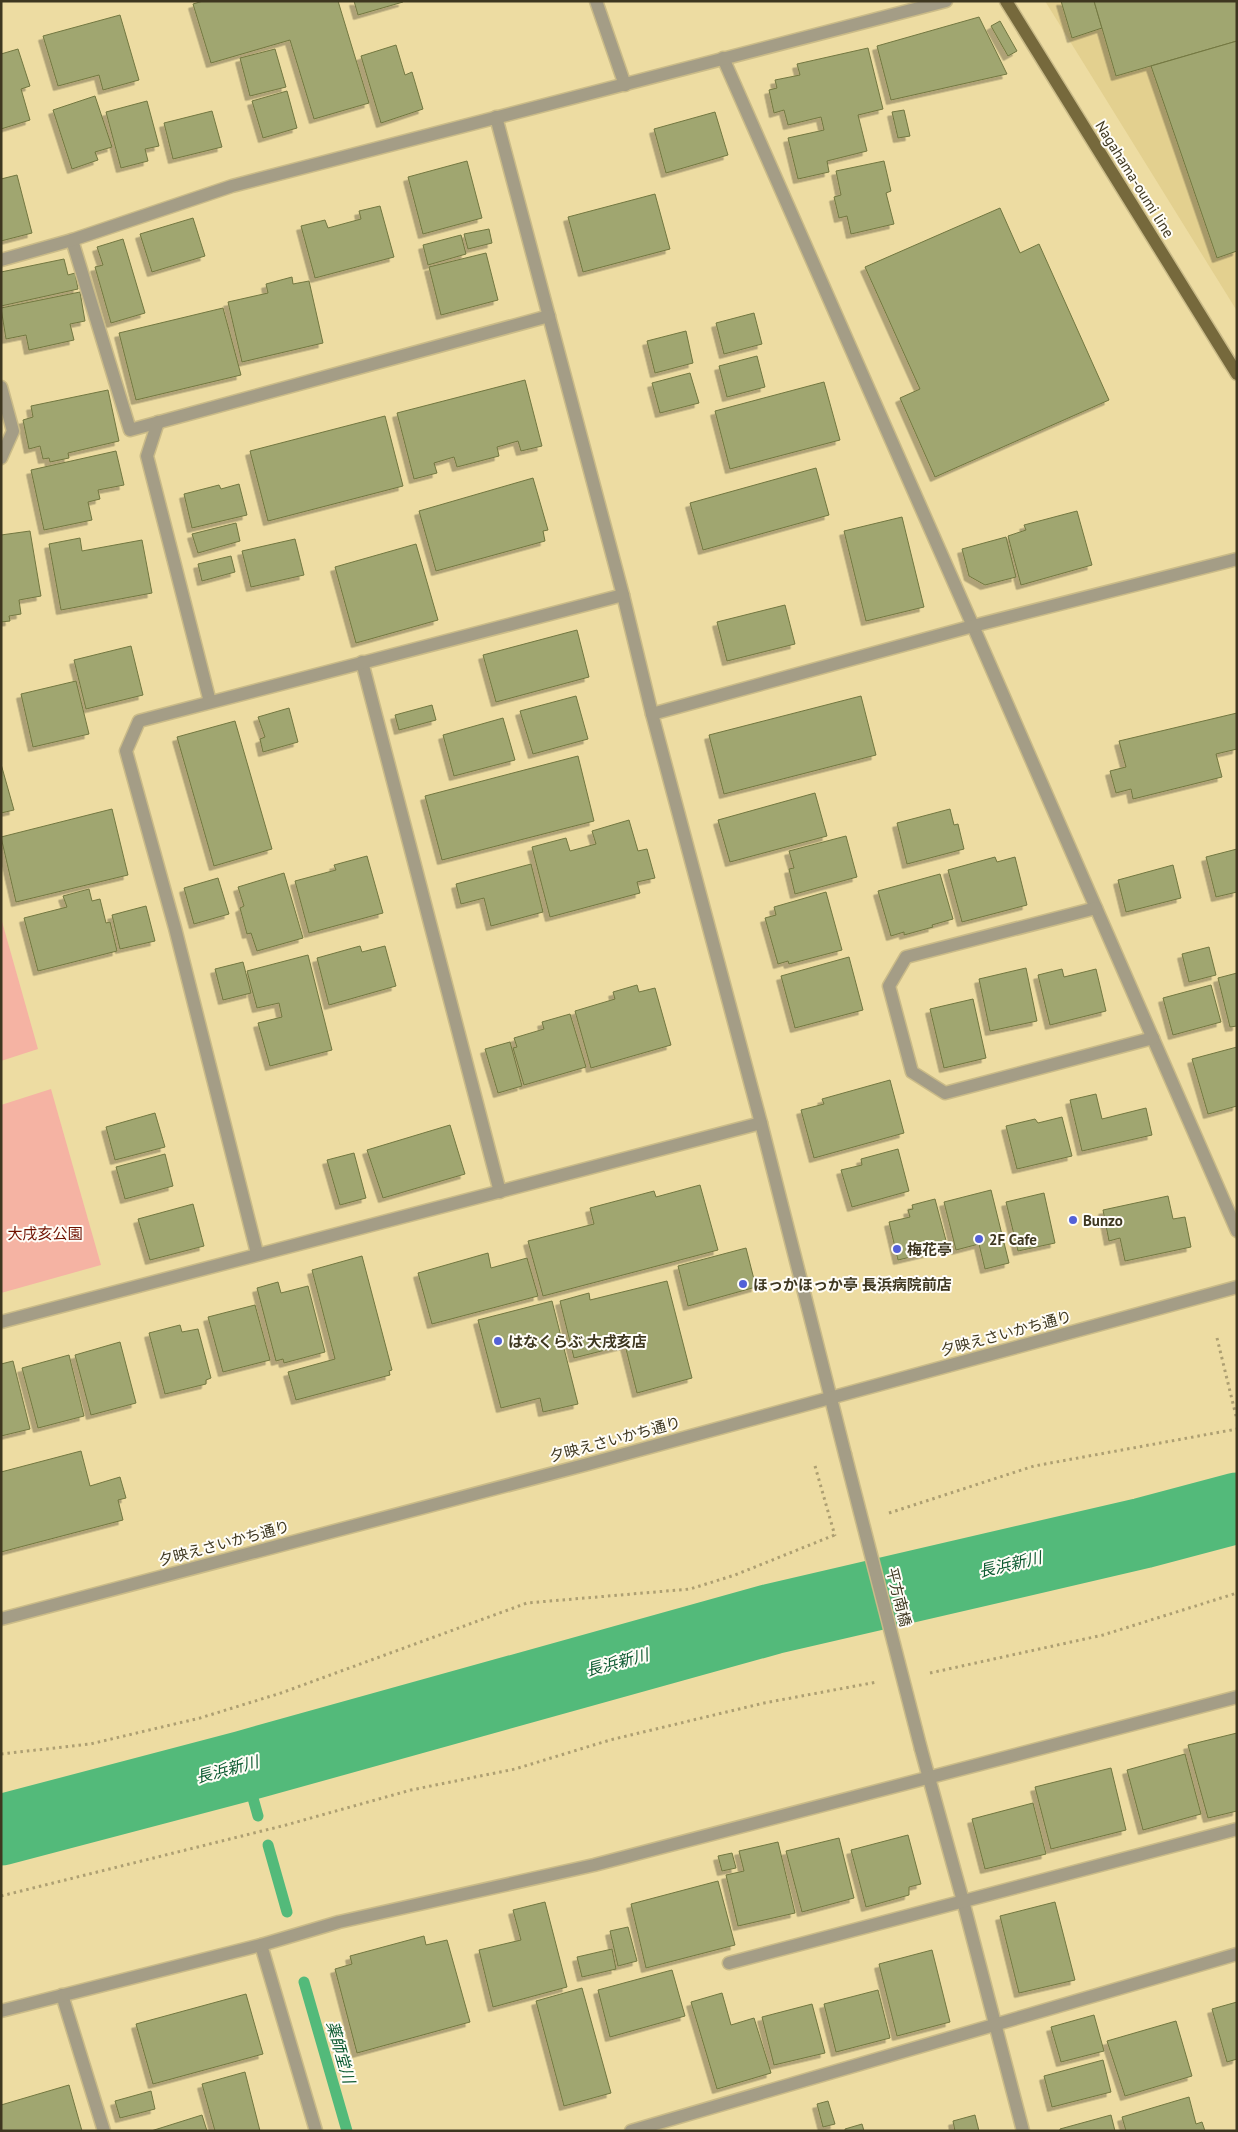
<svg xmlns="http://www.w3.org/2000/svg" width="1238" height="2132" font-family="'PT Sans','Noto Sans JP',sans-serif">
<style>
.built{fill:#e3d08f}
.green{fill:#f5b3a3}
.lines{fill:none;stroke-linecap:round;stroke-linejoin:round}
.stream{stroke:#53ba7a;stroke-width:11}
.river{stroke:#53ba7a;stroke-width:71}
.building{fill:#a0a66f;stroke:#727741;filter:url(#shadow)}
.minor-casing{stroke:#cabb88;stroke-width:15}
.major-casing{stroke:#cabb88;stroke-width:15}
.path{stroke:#ad9f72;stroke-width:3;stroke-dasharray:2.5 4;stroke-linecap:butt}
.minor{stroke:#a49d86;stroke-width:12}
.major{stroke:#76693c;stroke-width:12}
.minor-bridge-casing{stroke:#cabb88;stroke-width:15;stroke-linecap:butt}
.path-bridge{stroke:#ad9f72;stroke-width:3;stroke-dasharray:2.5 4;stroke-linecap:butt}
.minor-bridge{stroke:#a49d86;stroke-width:12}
.poi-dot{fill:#5361d7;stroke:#fffdf7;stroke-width:2}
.labels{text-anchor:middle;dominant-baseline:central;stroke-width:4;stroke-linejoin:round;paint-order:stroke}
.street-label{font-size:15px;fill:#3e3720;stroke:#fffdf7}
.poi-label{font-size:15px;font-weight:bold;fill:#3e3720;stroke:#fffdf7;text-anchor:start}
.park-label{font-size:15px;fill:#701100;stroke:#fffdf7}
.water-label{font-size:16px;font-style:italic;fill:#0e5b32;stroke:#fffdf7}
</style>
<defs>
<filter id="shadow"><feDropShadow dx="-4.5" dy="4.5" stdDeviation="0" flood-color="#0004"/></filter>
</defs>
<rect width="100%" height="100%" fill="#eddca2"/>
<polygon class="built" points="1045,1 1237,1 1237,311 1050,9"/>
<g class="green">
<polygon points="1,918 38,1049 1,1061"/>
<polygon points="51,1089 101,1265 1,1293 1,1105"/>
</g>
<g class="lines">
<g class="stream">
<polyline points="244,1766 258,1816"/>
<polyline points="268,1845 287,1912"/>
<polyline points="304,1982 347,2131"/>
</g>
<polyline class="river" points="1,1830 244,1766 772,1619 1143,1533 1237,1508"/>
</g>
<g class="building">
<polygon points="203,1 338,1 369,103 314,119 290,40 211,63 193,4"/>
<polygon points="354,1 403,1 403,2 358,15"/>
<polygon points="1061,1 1094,1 1102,28 1072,38"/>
<polygon points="1094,1 1237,1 1237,41 1116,76"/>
<polygon points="120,15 139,80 103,90 99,75 58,86 43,36"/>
<polygon points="979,17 1007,74 891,100 877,46"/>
<polygon points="1000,21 1017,51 1008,56 991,26"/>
<polygon points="1237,41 1237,251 1217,258 1151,66"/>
<polygon points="396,45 405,75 412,72 423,109 381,123 361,56"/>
<polygon points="868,48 883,109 858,115 867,151 827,161 829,172 798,179 788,138 824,130 821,117 788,125 784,110 774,113 769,90 777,88 775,80 800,75 797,64"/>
<polygon points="18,49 30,86 21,89 30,120 1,129 1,54"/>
<polygon points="275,49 286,87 250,96 240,58"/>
<polygon points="287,91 297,128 263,138 252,101"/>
<polygon points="95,96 112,147 95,152 98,160 72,169 53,110"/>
<polygon points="147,101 159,146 145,149 148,161 121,168 106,112"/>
<polygon points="904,110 910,136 898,138 892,112"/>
<polygon points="212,111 222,147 173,159 164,123"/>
<polygon points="715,112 728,155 666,173 654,129"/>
<polygon points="467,161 482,218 423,234 408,177"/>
<polygon points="884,161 891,191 886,193 894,224 851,234 847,216 839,218 834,197 841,195 836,171"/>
<polygon points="17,175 32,233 1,241 1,179"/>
<polygon points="655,194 670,249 583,272 568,217"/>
<polygon points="380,206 394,257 315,278 301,226 325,220 328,228 361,219 359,211"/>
<polygon points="1000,208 1020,253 1039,244 1109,400 935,477 900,398 920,389 865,267"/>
<polygon points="193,218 205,256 152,272 140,234"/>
<polygon points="489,229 492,243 468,249 464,234"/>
<polygon points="461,235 466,254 428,265 423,245"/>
<polygon points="123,239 145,313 111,323 95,267 103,265 97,247"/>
<polygon points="486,253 498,300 441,315 429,267"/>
<polygon points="64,259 68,275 75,273 78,289 1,306 1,272"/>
<polygon points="292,277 293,284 309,281 323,343 242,362 228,302 268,293 266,284"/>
<polygon points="80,292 85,321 70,324 74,340 29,350 26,335 6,339 1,308"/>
<polygon points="223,308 241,375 136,400 119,333"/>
<polygon points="754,313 762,344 724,354 716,323"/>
<polygon points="686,331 693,363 655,373 647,341"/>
<polygon points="757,356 765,387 727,397 719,366"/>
<polygon points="690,373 699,403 660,413 652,383"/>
<polygon points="525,380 542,446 521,451 518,441 497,447 499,456 457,467 454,457 434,463 437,473 414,479 397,413"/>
<polygon points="824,382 840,440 730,469 715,411"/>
<polygon points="108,390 119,441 68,453 69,458 50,462 49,458 43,459 40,446 29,449 23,420 33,417 31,406"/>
<polygon points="385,416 403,486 268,521 250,451"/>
<polygon points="116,451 124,485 98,490 100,499 88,502 92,520 44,530 31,470"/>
<polygon points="816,468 829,515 703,550 690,503"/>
<polygon points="533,478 548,530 543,531 545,541 436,571 419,511"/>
<polygon points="239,484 247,515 192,528 184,494 219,485 221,489"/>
<polygon points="1077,511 1092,565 1021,585 1008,536 1026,530 1024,525"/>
<polygon points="902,517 924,607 866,621 844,531"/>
<polygon points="236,523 240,541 198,553 192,534"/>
<polygon points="30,531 41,596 19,600 21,614 9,616 10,621 1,622 1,535"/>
<polygon points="1006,537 1016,577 985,585 969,576 962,549"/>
<polygon points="80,538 82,551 142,540 152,593 61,610 49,544"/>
<polygon points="295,539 304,575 251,587 242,551"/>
<polygon points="416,544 438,620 356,643 335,567"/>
<polygon points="231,556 235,572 202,581 198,564"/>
<polygon points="785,605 795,644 727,661 717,622"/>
<polygon points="577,630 589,677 496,702 483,655"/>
<polygon points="131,646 143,695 86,709 74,660"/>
<polygon points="76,681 89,734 33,747 21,694"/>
<polygon points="576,696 588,739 533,754 520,711"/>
<polygon points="861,696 876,755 724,794 709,735"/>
<polygon points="432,705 436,720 399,730 395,715"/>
<polygon points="289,708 298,742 263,752 260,739 265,737 258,717"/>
<polygon points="1237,713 1237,749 1216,754 1222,777 1133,799 1131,789 1116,793 1110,771 1126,767 1119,741"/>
<polygon points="503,718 515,760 454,776 443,735"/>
<polygon points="235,721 272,849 214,866 177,737"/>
<polygon points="578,756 594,821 442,860 425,796"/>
<polygon points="1,764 14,810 1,813"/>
<polygon points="815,793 827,836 730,862 718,820"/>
<polygon points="112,809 128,875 16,902 1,837"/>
<polygon points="950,809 954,825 958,824 964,849 907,864 897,823"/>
<polygon points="629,820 638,851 647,849 655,878 637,882 640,893 550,917 532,847 566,838 570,851 596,844 592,831"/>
<polygon points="846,836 857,877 795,894 789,869 794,868 789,851"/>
<polygon points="1237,849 1237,892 1216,897 1206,857"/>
<polygon points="367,856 383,913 309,933 295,881 336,870 334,865"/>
<polygon points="995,857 997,862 1015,857 1027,905 962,922 948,870"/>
<polygon points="531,864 543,912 491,926 484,898 461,904 456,884"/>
<polygon points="1173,865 1181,898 1126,912 1118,880"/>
<polygon points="284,873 303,938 257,951 251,933 247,934 240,908 244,906 238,887"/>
<polygon points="940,874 953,919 932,925 933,927 904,935 904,932 891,936 878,891"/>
<polygon points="218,878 229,914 194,924 184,888"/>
<polygon points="89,889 92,901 100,899 106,923 110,922 117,951 38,971 24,918 67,907 63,896"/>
<polygon points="826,892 842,950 789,964 788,961 778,964 765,918 776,915 774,907"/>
<polygon points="146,906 155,941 120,949 112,915"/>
<polygon points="360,946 362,952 385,946 396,986 329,1005 317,958"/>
<polygon points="1209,947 1216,975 1189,982 1182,954"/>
<polygon points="308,955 332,1050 270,1066 258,1023 282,1017 279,1003 257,1008 247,971"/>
<polygon points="849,957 863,1010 795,1028 781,976"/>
<polygon points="243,962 251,993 223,1000 215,969"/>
<polygon points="1026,968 1037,1021 990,1031 979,979"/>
<polygon points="1062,969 1064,977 1096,969 1106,1011 1050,1025 1038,975"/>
<polygon points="1237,973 1237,1026 1230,1027 1218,978"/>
<polygon points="637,985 639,992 655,988 671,1045 591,1068 575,1011 615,999 613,992"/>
<polygon points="1211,985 1221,1022 1173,1035 1163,998"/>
<polygon points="973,999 986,1058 944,1068 930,1009"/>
<polygon points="570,1014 586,1067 524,1085 513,1048 517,1047 514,1038 544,1029 542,1022"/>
<polygon points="510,1042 522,1086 498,1093 485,1049"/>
<polygon points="1237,1047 1237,1106 1208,1114 1192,1059"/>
<polygon points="890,1080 904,1133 814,1158 801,1110 824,1104 822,1099"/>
<polygon points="1096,1094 1102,1119 1146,1108 1152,1135 1082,1151 1070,1100"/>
<polygon points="155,1113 165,1147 115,1160 106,1127"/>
<polygon points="1062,1117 1072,1156 1017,1169 1006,1126 1035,1119 1038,1123"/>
<polygon points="450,1125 465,1174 383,1198 367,1150"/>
<polygon points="898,1149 909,1191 852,1207 841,1170 862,1165 861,1159"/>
<polygon points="354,1153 366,1198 340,1205 327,1160"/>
<polygon points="165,1154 173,1186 125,1199 116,1167"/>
<polygon points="700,1185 718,1250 543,1296 528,1241 594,1224 590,1208 654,1191 656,1197"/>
<polygon points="991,1190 1009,1263 985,1269 979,1244 956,1250 944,1202"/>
<polygon points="1044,1193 1055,1243 1018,1251 1006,1202"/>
<polygon points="1168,1196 1173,1219 1185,1217 1191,1247 1125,1261 1120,1238 1109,1241 1103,1210"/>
<polygon points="935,1199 948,1248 898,1260 889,1222 910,1217 908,1210 913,1209 912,1205"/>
<polygon points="193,1204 204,1246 150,1260 138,1219"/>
<polygon points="746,1248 756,1287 688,1306 678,1266"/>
<polygon points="488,1253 491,1268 527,1258 538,1296 432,1324 418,1273"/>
<polygon points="362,1256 392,1370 389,1371 390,1375 296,1400 288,1372 335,1359 312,1270"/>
<polygon points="667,1281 692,1378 637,1393 625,1345 574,1358 560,1301 589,1293 590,1300"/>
<polygon points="278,1282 281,1293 308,1286 325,1352 284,1363 283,1359 276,1361 257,1288"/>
<polygon points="552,1301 578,1404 543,1412 540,1398 501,1408 478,1320"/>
<polygon points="255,1305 270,1360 223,1372 208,1317"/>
<polygon points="180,1325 182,1332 198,1329 211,1378 206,1380 206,1384 165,1394 149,1333"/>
<polygon points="120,1342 136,1403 91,1415 75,1355"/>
<polygon points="69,1355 84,1416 38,1428 22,1368"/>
<polygon points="13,1361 30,1429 1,1436 1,1364"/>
<polygon points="81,1451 90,1486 120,1477 126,1498 118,1500 123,1520 1,1552 1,1472"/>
<polygon points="1237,1733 1237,1811 1208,1818 1188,1745"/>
<polygon points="1185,1754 1201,1814 1143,1830 1127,1770"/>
<polygon points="1111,1768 1126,1830 1051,1849 1035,1787"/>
<polygon points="1033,1803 1046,1854 985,1869 972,1819"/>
<polygon points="908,1835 921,1884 909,1887 909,1895 866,1907 851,1850"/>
<polygon points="839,1838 854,1898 802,1912 786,1851"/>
<polygon points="778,1842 795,1913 738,1926 726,1875 744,1871 739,1851"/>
<polygon points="732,1853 736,1868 722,1871 718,1856"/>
<polygon points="718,1881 735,1945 646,1968 631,1904"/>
<polygon points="545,1902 567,1987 493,2007 479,1950 521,1940 513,1910"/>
<polygon points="1055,1902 1075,1980 1019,1993 1000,1916"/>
<polygon points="628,1927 637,1961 618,1966 610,1931"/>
<polygon points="424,1936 426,1945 447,1940 470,2022 357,2053 335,1969 352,1964 350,1956"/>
<polygon points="612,1949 616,1969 582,1977 577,1957"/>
<polygon points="932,1950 950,2022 897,2036 879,1964"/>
<polygon points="672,1970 685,2016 610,2037 598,1990"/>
<polygon points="582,1988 611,2093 564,2106 536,2001"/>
<polygon points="878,1990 890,2038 836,2052 824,2004"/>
<polygon points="722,1993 731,2025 754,2018 771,2073 717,2089 691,2002"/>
<polygon points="246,1994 263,2054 153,2084 136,2024"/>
<polygon points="1237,2002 1237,2059 1227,2062 1212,2009"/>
<polygon points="812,2004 825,2053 774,2065 762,2017"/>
<polygon points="1094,2015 1104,2051 1061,2062 1051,2027"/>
<polygon points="1176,2021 1192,2076 1125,2096 1107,2041"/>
<polygon points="1103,2060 1111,2092 1052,2107 1044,2076"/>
<polygon points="245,2072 260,2131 215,2131 202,2084"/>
<polygon points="69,2085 82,2131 1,2131 1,2105"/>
<polygon points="151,2091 155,2109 120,2118 115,2101"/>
<polygon points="1189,2097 1196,2124 1202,2122 1205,2131 1126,2131 1122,2117"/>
<polygon points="828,2101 835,2124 823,2127 817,2104"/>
<polygon points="202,2115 207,2131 151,2131"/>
<polygon points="975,2115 979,2131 955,2131 953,2121"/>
<polygon points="1111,2115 1115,2131 1060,2131 1060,2129"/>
<polygon points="862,2124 864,2131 845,2131 845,2129"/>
</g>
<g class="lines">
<defs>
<g id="minor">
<polyline points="596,1 625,85"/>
<polyline points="723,58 973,626 1237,1231"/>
<polyline points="496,117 623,595 652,714 761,1123 845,1454"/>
<polyline points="72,240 130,430 549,316"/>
<polyline points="1,260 72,240 232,186 946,1"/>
<polyline points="1,387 13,431 1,458"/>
<polyline points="158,422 147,456 210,702"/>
<polyline points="362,662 500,1192"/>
<polyline points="652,714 973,626 1237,559"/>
<polyline points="1096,908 906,957 889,986 912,1072 945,1093 1153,1038"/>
<polyline points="257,1253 175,928 126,751 139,721 623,595"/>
<polyline points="1,1322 761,1123"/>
<polyline points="1,1619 588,1464 1237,1287"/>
<polyline points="921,1749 963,1901 1023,2131"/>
<polyline points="261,1945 316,2131"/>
<polyline points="729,1963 1237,1829"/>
<polyline points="62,1995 104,2131"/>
<polyline points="1,2011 261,1945 339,1922 594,1865 1237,1697"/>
<polyline points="631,2131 1237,1954"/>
</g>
<polyline id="major" points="1006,1 1237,374"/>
</defs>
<use href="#minor" class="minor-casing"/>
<use href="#major" class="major-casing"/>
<g class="path">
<polyline points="1217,1338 1237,1420"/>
<polyline points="889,1513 1034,1466 1237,1429"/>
<polyline points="930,1673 1103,1635 1237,1593"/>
<polyline points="1,1754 90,1744 200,1718 281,1693 527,1603 690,1589 735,1575 837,1534"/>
<polyline points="1,1896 286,1825 411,1790 515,1769 610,1740 764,1703 877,1682"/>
</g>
<use href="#minor" class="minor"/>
<use href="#major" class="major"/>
<defs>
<polyline id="minor-bridge" points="845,1454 921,1749"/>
</defs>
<use href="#minor-bridge" class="minor-bridge-casing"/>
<polyline class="path-bridge" points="815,1466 835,1536"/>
<use href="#minor-bridge" class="minor-bridge"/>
</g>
<g class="poi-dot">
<circle cx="1073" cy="1220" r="5"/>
<circle cx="979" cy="1239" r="5"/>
<circle cx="897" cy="1249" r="5"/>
<circle cx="743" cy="1284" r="5"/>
<circle cx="498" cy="1341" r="5"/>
</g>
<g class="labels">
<g class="street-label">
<text transform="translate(1135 179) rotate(58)">Nagahama-oumi line</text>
<text transform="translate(1006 1333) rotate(-15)">夕映えさいかち通り</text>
<text transform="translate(615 1439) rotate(-15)">夕映えさいかち通り</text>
<text transform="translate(224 1543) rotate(-15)">夕映えさいかち通り</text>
<text transform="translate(899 1597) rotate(76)">平方南橋</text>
</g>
<g class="poi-label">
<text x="1083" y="1220">Bunzo</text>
<text x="989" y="1239">2F Cafe</text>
<text x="907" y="1249">梅花亭</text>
<text x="753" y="1284">ほっかほっか亭 長浜病院前店</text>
<text x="508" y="1341">はなくらぶ 大戌亥店</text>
</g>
<g class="park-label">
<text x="45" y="1233">大戌亥公園</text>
</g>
<g class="water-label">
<text transform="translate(1010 1564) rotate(-13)">長浜新川</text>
<text transform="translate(617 1662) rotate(-15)">長浜新川</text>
<text transform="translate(227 1769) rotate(-15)">長浜新川</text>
<text transform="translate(341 2052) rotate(74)">薬師堂川</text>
</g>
</g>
<rect width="1238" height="2132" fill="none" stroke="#3e3720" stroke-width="5"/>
</svg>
